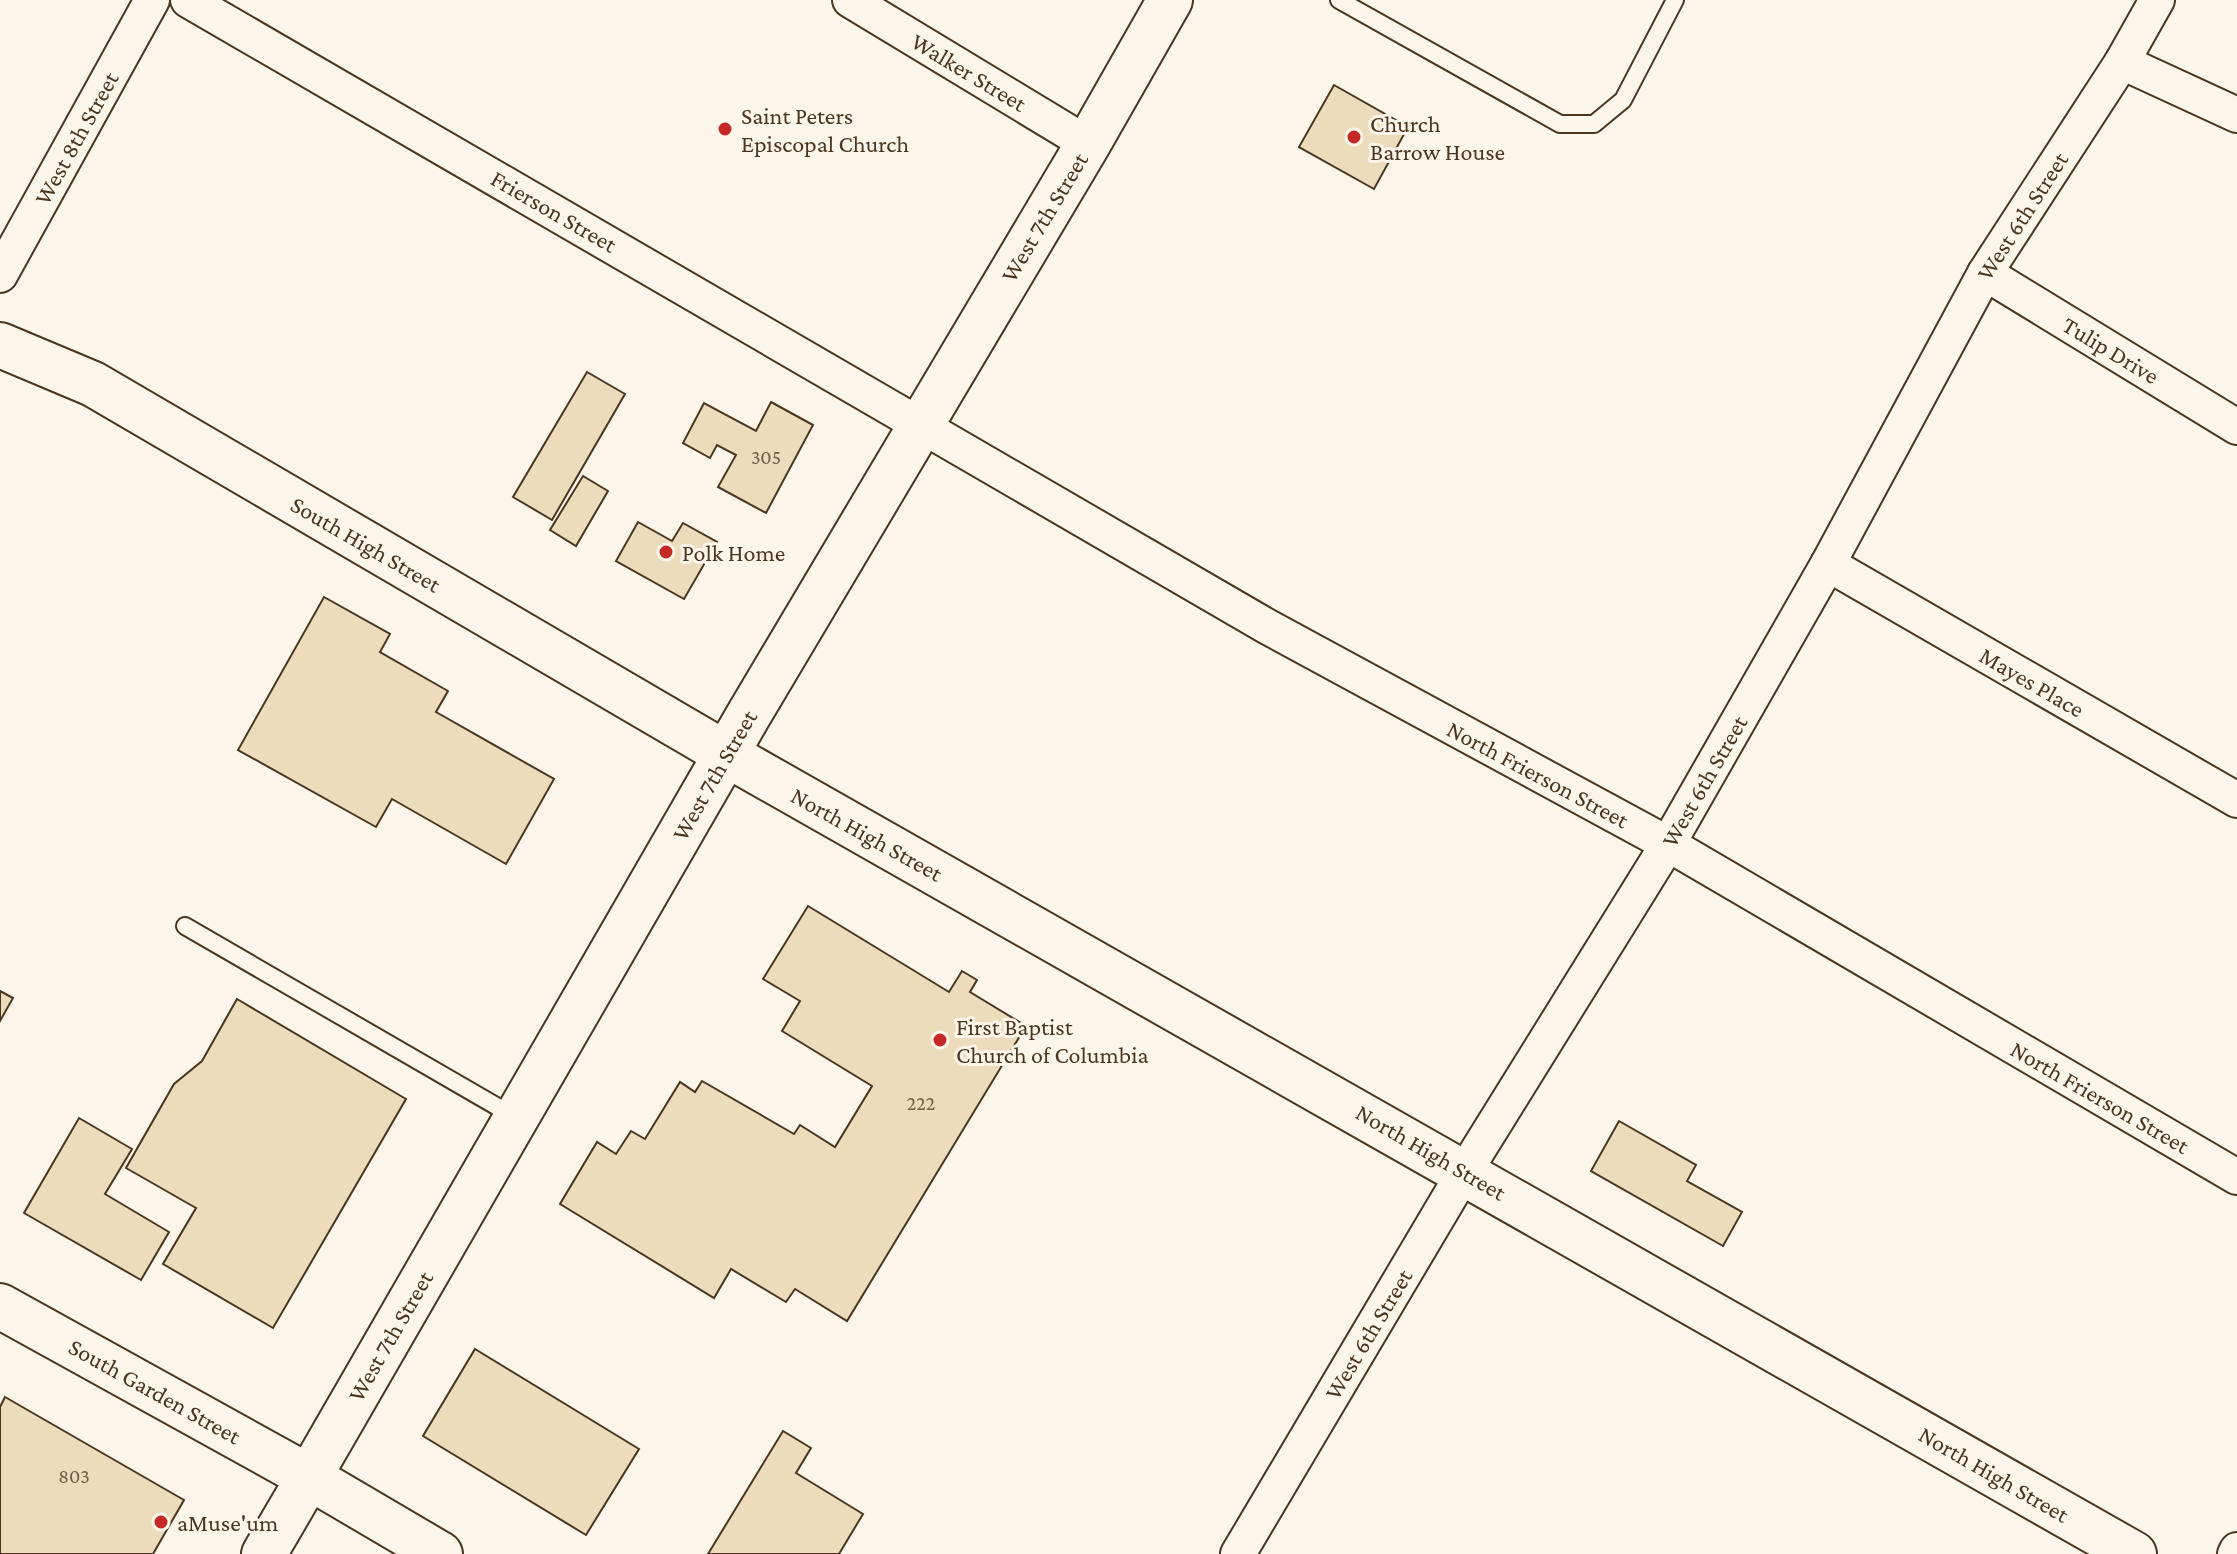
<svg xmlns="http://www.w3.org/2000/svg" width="2237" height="1554" font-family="'Crimson Pro',serif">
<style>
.building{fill:#ecdcbc;stroke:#4a3520;stroke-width:2}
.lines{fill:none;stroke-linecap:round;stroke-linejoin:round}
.lane-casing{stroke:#4a3520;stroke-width:20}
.street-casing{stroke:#4a3520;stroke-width:38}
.secondary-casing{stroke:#4a3520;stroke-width:48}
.primary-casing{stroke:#4a3520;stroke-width:48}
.lane{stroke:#fbf6e9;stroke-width:16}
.street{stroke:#fbf6e9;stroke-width:34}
.secondary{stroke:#fbf6e9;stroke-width:44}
.primary{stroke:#fbf6e9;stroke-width:44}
.poi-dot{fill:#c62828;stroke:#fbf6e9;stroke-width:3}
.labels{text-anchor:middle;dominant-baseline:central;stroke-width:6;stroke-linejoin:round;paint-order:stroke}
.number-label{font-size:20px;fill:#725f47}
.street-label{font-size:24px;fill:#4a3520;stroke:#fbf6e9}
.poi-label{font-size:24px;fill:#4a3520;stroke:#fbf6e9;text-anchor:start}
</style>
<rect width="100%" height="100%" fill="#fbf6e9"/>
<g class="building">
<polygon points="1334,85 1408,127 1374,189 1299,147"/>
<polygon points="587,372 625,394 552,520 513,497"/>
<polygon points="771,402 813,425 766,513 718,487 736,455 717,445 710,458 683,443 704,403 756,431"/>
<polygon points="583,476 608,491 576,546 550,530"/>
<polygon points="638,522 672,541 683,523 717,542 684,599 616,561"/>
<polygon points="324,597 390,634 380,652 448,691 436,712 554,779 506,864 392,799 376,827 238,750"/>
<polygon points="808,906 949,992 962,971 977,980 970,992 1026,1026 847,1321 795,1289 786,1302 731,1269 714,1298 560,1204 597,1142 616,1154 631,1131 645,1139 680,1082 695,1092 702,1081 794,1134 800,1125 835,1147 872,1086 782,1031 800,1001 763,979"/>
<polygon points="0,991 13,998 0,1021"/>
<polygon points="237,999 406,1099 273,1328 163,1264 196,1208 126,1168 174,1084 202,1061"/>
<polygon points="79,1118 132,1149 105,1194 169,1232 141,1280 24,1213"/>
<polygon points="1619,1121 1696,1165 1687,1181 1742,1212 1723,1246 1591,1171"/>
<polygon points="475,1349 639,1449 586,1535 423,1436"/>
<polygon points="5,1397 184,1500 153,1554 0,1554 0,1407"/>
<polygon points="783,1431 811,1448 796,1473 863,1514 839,1554 708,1554"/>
</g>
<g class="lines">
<defs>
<g id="lane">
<polyline points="1339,0 1560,124 1594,124 1623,100 1675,0"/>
<polyline points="185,926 515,1117"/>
</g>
<g id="street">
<polyline points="188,0 1268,627 1668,844 2237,1177"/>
<polyline points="850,0 1088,144"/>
<polyline points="2122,62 2237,115"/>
<polyline points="1985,273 2237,427"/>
<polyline points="0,275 152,0"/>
<polyline points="1828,564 2237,800"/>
<polyline points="1238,1554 1465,1171 1668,844 1828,564 1985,273 2122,62 2157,0"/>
<polyline points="2235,1554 2237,1550"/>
</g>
<g id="secondary">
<polyline points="0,345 93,384 726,754 2134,1554"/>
<polyline points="264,1554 309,1477"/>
</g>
<g id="primary">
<polyline points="0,1306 309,1477 440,1554"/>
<polyline points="309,1477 748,716 1088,144 1170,0"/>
</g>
</defs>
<use href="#lane" class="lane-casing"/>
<use href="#street" class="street-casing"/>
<use href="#secondary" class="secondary-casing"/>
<use href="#primary" class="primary-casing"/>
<use href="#lane" class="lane"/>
<use href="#street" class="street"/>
<use href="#secondary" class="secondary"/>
<use href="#primary" class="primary"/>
</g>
<g class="poi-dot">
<circle cx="725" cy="129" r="8"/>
<circle cx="1354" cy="137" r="8"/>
<circle cx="666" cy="552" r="8"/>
<circle cx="940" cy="1040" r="8"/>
<circle cx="161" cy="1522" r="8"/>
</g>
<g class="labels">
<g class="number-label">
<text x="766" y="457">305</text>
<text x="921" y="1103">222</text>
<text x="74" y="1476">803</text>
</g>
<g class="street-label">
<text transform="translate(969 72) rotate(31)">Walker Street</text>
<text transform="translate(76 138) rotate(-61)">West 8th Street</text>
<text transform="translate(554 211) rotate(30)">Frierson Street</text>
<text transform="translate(2022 216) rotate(-57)">West 6th Street</text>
<text transform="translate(1044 217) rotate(-59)">West 7th Street</text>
<text transform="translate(2111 350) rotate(31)">Tulip Drive</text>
<text transform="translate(366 544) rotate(30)">South High Street</text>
<text transform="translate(2032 682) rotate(30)">Mayes Place</text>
<text transform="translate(1538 774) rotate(28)">North Frierson Street</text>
<text transform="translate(714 775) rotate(-60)">West 7th Street</text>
<text transform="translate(1704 781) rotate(-60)">West 6th Street</text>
<text transform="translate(867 834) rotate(29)">North High Street</text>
<text transform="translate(2100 1097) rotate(30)">North Frierson Street</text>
<text transform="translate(1431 1152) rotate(30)">North High Street</text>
<text transform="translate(1368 1334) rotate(-59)">West 6th Street</text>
<text transform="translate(390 1336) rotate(-60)">West 7th Street</text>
<text transform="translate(155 1391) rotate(29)">South Garden Street</text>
<text transform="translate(1994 1474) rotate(30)">North High Street</text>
</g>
<g class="poi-label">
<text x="741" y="115">Saint Peters<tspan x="741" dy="28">Episcopal Church</tspan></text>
<text x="1370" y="123">Church<tspan x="1370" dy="28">Barrow House</tspan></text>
<text x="682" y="552">Polk Home</text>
<text x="956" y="1026">First Baptist<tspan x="956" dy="28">Church of Columbia</tspan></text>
<text x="177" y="1522">aMuse'um</text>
</g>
</g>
</svg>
